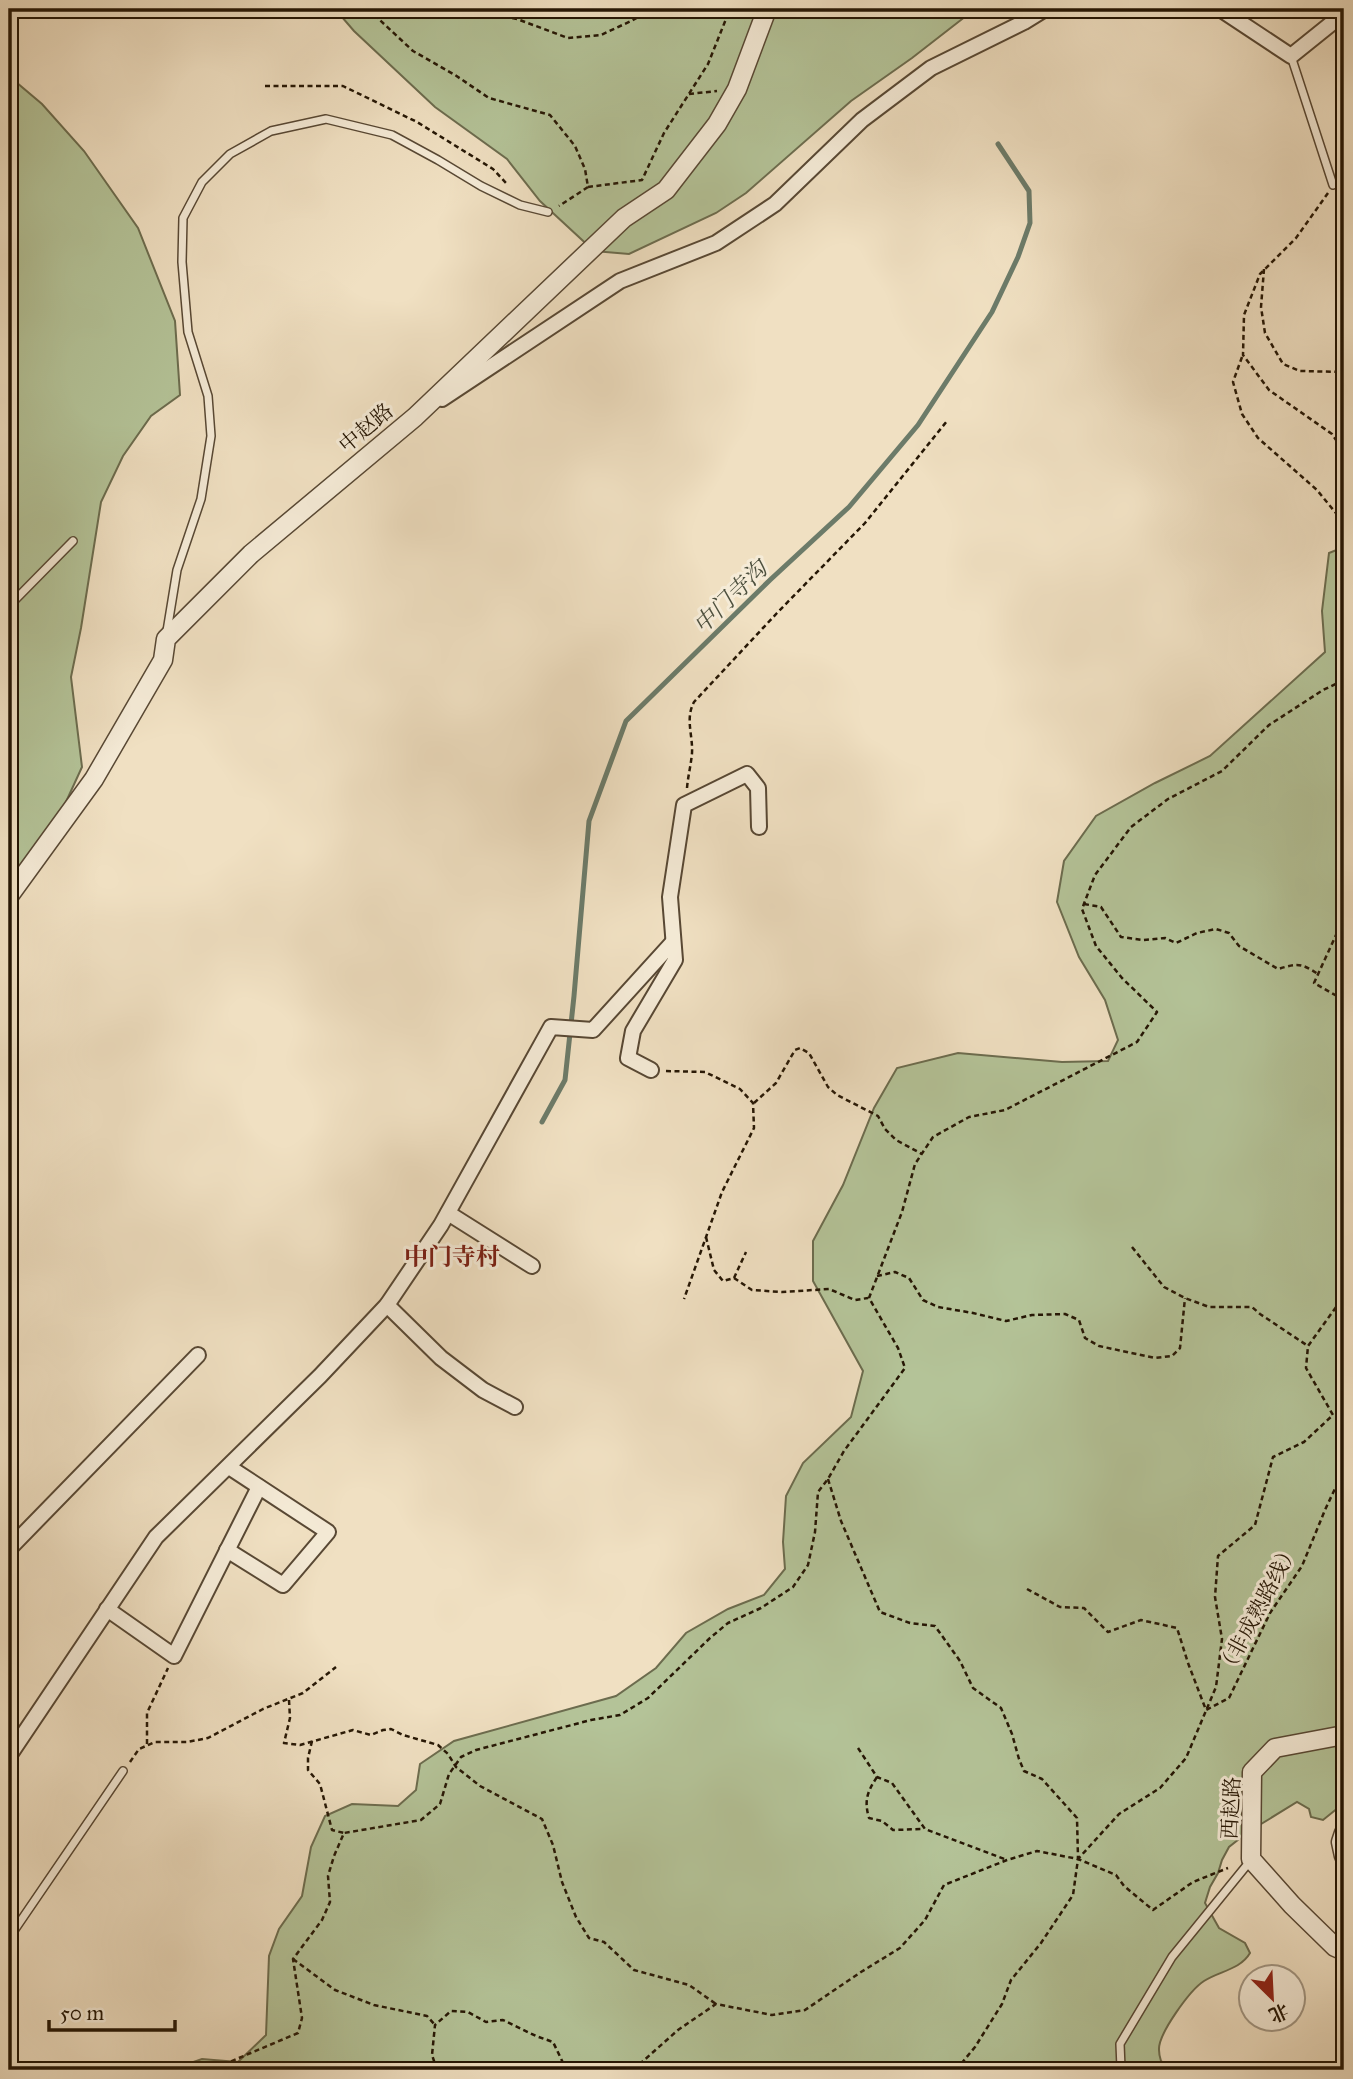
<svg xmlns="http://www.w3.org/2000/svg" width="1353" height="2079" font-family="'IM FELL Great Primer','Noto Serif SC',serif">
<style>
.green{fill:#b4c398;stroke:#6c6c4e;stroke-width:2}
.lines{fill:none;stroke-linecap:round;stroke-linejoin:round}
.stream{stroke:#6c7b69;stroke-width:5}
.service-casing{stroke:#584834;stroke-width:10}
.minor-casing{stroke:#584834;stroke-width:18}
.tertiary-casing{stroke:#584834;stroke-width:21}
.path{stroke:#251604;stroke-width:2.5;stroke-dasharray:5 3.5;stroke-linecap:butt}
.service{stroke:#f5ebd7;stroke-width:7}
.minor{stroke:#f5ebd7;stroke-width:14}
.tertiary{stroke:#f5ebd7;stroke-width:18}
.labels{text-anchor:middle;dominant-baseline:central;stroke-width:6;stroke-linejoin:round;paint-order:stroke}
.street-label{font-size:21px;fill:#251604;stroke:#f5ebd7}
.water-label{font-size:23px;font-style:italic;fill:#4e513f;stroke:#f5ebd7}
.quarter-label{font-size:24px;font-weight:bold;fill:#7a1f14;stroke:#f5ebd7}
</style>
<rect width="100%" height="100%" fill="#f0e0c2"/>
<filter id="stains"><feTurbulence type="fractalNoise" baseFrequency=".00286" numOctaves="4"/><feColorMatrix values="0 0 0 0 .2 0 0 0 0 .09 0 0 0 0 .02 0 0 0 .5 -.17"/></filter>
<radialGradient id="worn" r=".72"><stop offset=".6" stop-color="#630" stop-opacity="0"/><stop offset="1" stop-color="#630" stop-opacity=".3"/></radialGradient>
<g class="green">
<polygon points="335,9 975,9 912,58 851,101 746,193 716,213 629,254 594,251 540,201 507,159 435,107 354,31"/>
<polygon points="9,73 16,82 42,104 84,151 138,228 175,321 180,395 151,416 123,456 101,502 81,628 71,677 82,767 54,828 9,879"/>
<path d="M1344,547V1803L1323,1820L1311,1817L1309,1809L1297,1802L1248,1832L1229,1847L1222,1860L1218,1873L1210,1887L1205,1903L1219,1928L1245,1943L1250,1953C1240,1970 1219,1971 1204,1981C1190,1990 1158,2034 1159,2050C1159,2054 1160,2058 1161,2061L1174,2070H170L202,2059L238,2062L266,2035L269,1956L279,1929L302,1896L311,1847L325,1816L352,1804L398,1806L416,1790L420,1764L454,1741L616,1696L656,1668L686,1633L728,1609L764,1595L785,1569L783,1542L786,1496L803,1463L851,1417L863,1371L813,1281V1241L843,1185L874,1108L897,1068L958,1053L1062,1062L1108,1061L1118,1040L1105,1000L1079,957L1057,902L1064,861L1096,816L1155,783L1210,756L1325,652L1322,611L1329,553Z"/>
</g>
<g class="lines">
<polyline class="stream" points="542,1122 565,1080 574,996 589,821 626,721 770,580 849,507 918,425 992,312 1018,257 1030,223 1029,191 998,144"/>
<defs>
<g id="service">
<polyline points="1291,56 1333,185"/>
<polyline points="9,606 73,541"/>
<polyline points="167,631 177,570 201,499 211,436 208,396 188,332 182,262 183,218 202,182 230,154 271,131 326,119 392,135 438,160 481,186 520,205 548,212"/>
<polyline points="9,1938 123,1771"/>
<polyline points="1121,2068 1120,2044 1172,1957 1251,1860"/>
</g>
<g id="minor">
<polyline points="1220,9 1291,56 1332,23"/>
<polyline points="442,399 620,281 716,243 775,204 862,120 931,68 1024,22 1045,9"/>
<polyline points="651,1070 628,1058 633,1031 675,960 670,897 684,805 747,774 758,788 759,827"/>
<polyline points="448,1213 532,1266"/>
<polyline points="387,1305 441,1358 483,1390 515,1407"/>
<polyline points="9,1549 198,1355"/>
<polyline points="227,1550 283,1585 328,1532 229,1467"/>
<polyline points="107,1609 174,1656 259,1487"/>
<polyline points="9,1756 156,1537 320,1376 387,1305 441,1225 551,1027 593,1030 673,942"/>
</g>
<g id="tertiary">
<polyline points="9,896 94,779 163,660 166,639 251,554 415,417 624,218 666,190 717,124 737,89 767,9"/>
<polyline points="1344,1735 1275,1748 1252,1772 1251,1859 1292,1905 1335,1947 1344,1951"/>
<polyline points="1344,1833 1341,1842 1344,1856"/>
</g>
</defs>
<use href="#service" class="service-casing"/>
<use href="#minor" class="minor-casing"/>
<use href="#tertiary" class="tertiary-casing"/>
<g class="path">
<polyline points="368,9 413,51 455,75 489,98 550,115 575,146 585,169 588,187 559,206"/>
<polyline points="462,9 517,19 568,38 601,35 631,21 652,9"/>
<polyline points="265,86 343,86 417,122 493,169 507,184"/>
<polyline points="689,94 717,91"/>
<polyline points="588,187 642,180 664,133 708,64 730,9"/>
<polyline points="1328,193 1296,238 1260,274 1244,315 1243,355 1269,390 1332,434 1344,452"/>
<polyline points="1264,269 1261,307 1265,333 1283,364 1300,371 1344,372"/>
<polyline points="1242,357 1233,382 1242,414 1258,438 1317,490 1344,523"/>
<path d="M687,788C688,776 691,765 692,753C693,735 685,719 694,702L777,613L865,523L947,421"/>
<path d="M1084,904L1101,907L1121,937L1143,940L1165,938L1176,943L1197,933L1216,929L1229,933L1239,946L1278,969C1298,963 1301,963 1318,974"/>
<polyline points="1344,927 1336,935 1314,983 1344,1000"/>
<polyline points="666,1071 705,1072 740,1089 753,1103 754,1128 722,1192 684,1299"/>
<polyline points="754,1103 776,1083 795,1050 800,1048 809,1053 828,1087 837,1095 878,1116 885,1129 896,1140 922,1154"/>
<polyline points="706,1237 714,1270 723,1281 734,1278 746,1252"/>
<polyline points="1132,1247 1164,1287 1185,1298 1209,1307 1252,1307 1260,1314 1308,1346"/>
<polyline points="877,1276 895,1272 909,1278 923,1300 938,1307 973,1313 1006,1321 1032,1315 1065,1314 1079,1320 1085,1338 1099,1346 1155,1358 1172,1356 1180,1348 1185,1298"/>
<polyline points="734,1278 752,1290 782,1292 829,1289 855,1300 868,1298"/>
<polyline points="828,1479 841,1521 880,1612 910,1623 935,1626 960,1661 973,1688 1001,1708 1012,1734 1019,1759 1024,1771 1042,1779 1077,1818 1078,1858"/>
<polyline points="1027,1589 1060,1607 1084,1608 1108,1632 1141,1620 1177,1628 1188,1663 1206,1710 1229,1698 1270,1613 1302,1566 1325,1510 1339,1480 1344,1475"/>
<polyline points="289,1700 290,1718 284,1743 300,1745 353,1730 371,1735 383,1730 391,1729 403,1735 438,1745 448,1754 456,1767 480,1786 542,1819 553,1845 562,1882 576,1917 589,1938 604,1942 634,1970 689,1985 716,2004"/>
<polyline points="312,1741 308,1758 308,1770 320,1784 332,1830 344,1833"/>
<polyline points="147,1744 147,1713 168,1668"/>
<polyline points="858,1748 877,1777 892,1783 925,1829 1007,1860"/>
<polyline points="130,1762 139,1749 155,1742 187,1742 208,1738 263,1709 303,1693 336,1667"/>
<path d="M877,1777C867,1792 864,1801 869,1818L882,1821L893,1830L923,1829"/>
<polyline points="293,1959 335,1990 374,2005 427,2016 435,2025"/>
<polyline points="217,2070 220,2066 298,2033 302,2018 293,1959 322,1920 330,1902 328,1876 334,1856 344,1833 421,1820 440,1804 449,1774 461,1757 476,1750 591,1720 620,1715 648,1698 710,1638 728,1623 761,1608 793,1587 808,1565 815,1532 818,1492 828,1479 844,1451 905,1368 898,1348 869,1298 902,1212 915,1164 933,1137 969,1117 1005,1110 1137,1042 1157,1012 1122,978 1096,946 1082,909 1095,875 1131,827 1168,799 1222,771 1269,725 1323,690 1344,680"/>
<polyline points="437,2070 432,2055 435,2025 451,2011 468,2012 486,2022 503,2020 536,2036 553,2042 566,2069 570,2070"/>
<polyline points="633,2070 678,2030 716,2004 772,2015 805,2010 861,1972 900,1948 925,1920 944,1885 1007,1860 1037,1851 1078,1859 1116,1875 1124,1886 1153,1910 1193,1882 1228,1868"/>
<polyline points="956,2070 975,2047 1002,2004 1011,1980 1041,1943 1073,1895 1078,1859 1119,1814 1160,1788 1186,1758 1216,1687 1222,1639 1215,1597 1218,1556 1255,1525 1273,1457 1304,1442 1333,1415 1306,1368 1308,1346 1344,1296"/>
</g>
<use href="#service" class="service"/>
<use href="#minor" class="minor"/>
<use href="#tertiary" class="tertiary"/>
</g>
<g class="labels">
<g class="street-label">
<text transform="translate(366 428) rotate(-40)">中赵路</text>
<text transform="translate(1258 1609) rotate(-62)">（非成熟路线）</text>
<text transform="translate(1231 1808) rotate(-87)">西赵路</text>
</g>
<g class="water-label">
<text transform="translate(730 597) rotate(-44)">中门寺沟</text>
</g>
<g class="quarter-label">
<text x="452" y="1257">中门寺村</text>
</g>
</g>
<rect width="1353" height="2079" fill="none" stroke="#f0e0c2" stroke-width="35"/>
<rect x="10" y="10" width="1332" height="2058" fill="none" stroke="#251604" stroke-width="3.5"/>
<rect x="18" y="18" width="1318" height="2044" fill="none" stroke="#251604" stroke-width="2"/>
<g transform="translate(1272 1998) rotate(156)"><circle r="33" fill="#f5ebd7" stroke="#a29683" stroke-width="2"/>
<path d="M0-5L12 26L0 18L-12 26Z" fill="#8f2418"/>
<text y="-10" font-size="19" font-weight="bold" text-anchor="middle" fill="#251604">北</text>
</g>
<path d="M49 2020v10h126v-10" fill="none" stroke="#251604" stroke-width="3.5"/>
<text x="60" y="2020" font-size="21" fill="#251604" stroke="#f5ebd7" stroke-width="5" paint-order="stroke">50 m</text>
<rect width="100%" height="100%" filter="url(#stains)"/>
<rect width="100%" height="100%" fill="url(#worn)"/>
</svg>
